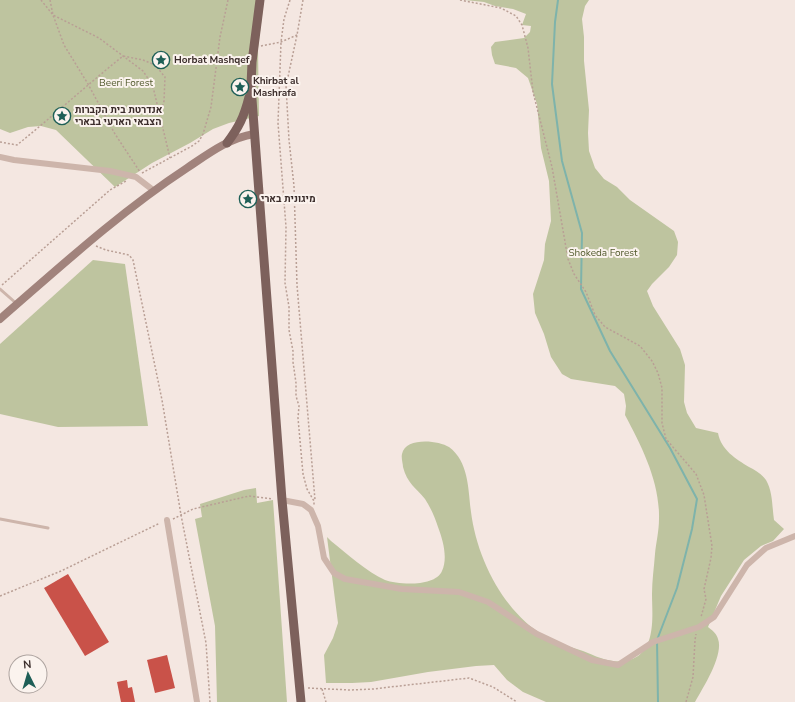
<svg xmlns="http://www.w3.org/2000/svg" width="795" height="702" font-family="'Nunito Sans',Heebo,sans-serif">
<style>
.green{fill:#bec49f}
.lines{fill:none;stroke-linecap:round;stroke-linejoin:round}
.stream{stroke:#7eb3ab;stroke-width:2}
.building{fill:#c95249}
.path{stroke:#b99f95;stroke-width:1.5;stroke-dasharray:2 2;stroke-linecap:butt}
.service{stroke:#cdb5ab;stroke-width:3}
.minor{stroke:#cdb5ab;stroke-width:6}
.secondary{stroke:#a1837c;stroke-width:8}
.primary{stroke:#7d615c;stroke-width:9}
.labels{text-anchor:middle;dominant-baseline:central;stroke-width:4;stroke-linejoin:round;paint-order:stroke}
.poi-label{font-size:10px;font-weight:bold;fill:#3b2d2b;stroke:#fbf3ee;text-anchor:start}
.park-label{font-size:10px;fill:#525a2d;stroke:#fbf3ee}
</style>
<rect width="100%" height="100%" fill="#f4e7e1"/>
<g class="green">
<polygon points="0,0 264,0 258,48 259,116 229,123 213,129 190,143 152,163 115,187 56,130 41,126 28,127 10,133 0,129"/>
<path d="M465,0H589L585,6L582,19L584,37V61L589,110L588,133L589,151L595,168L604,179L617,187L630,200L674,231L678,242L677,255L669,267L652,284L647,291L653,306L680,349L685,365L684,402L687,413L696,428L718,433C721,450 736,459 749,467C755,470 762,474 766,480C773,492 772,507 774,520L784,529L773,541L761,546L744,560L721,596L708,627C712,630 717,634 718,639C724,655 703,688 695,702H546L523,692L507,680L494,665L476,666L428,672L371,682L352,683H326L324,655L333,638L338,623L327,537L331,541C346,553 367,572 385,580C399,585 435,587 442,571C448,558 443,540 438,527C435,518 431,508 425,499C416,488 407,483 403,467C403,464 401,458 402,454C405,437 438,440 449,447C469,462 468,489 471,512C477,559 504,613 546,637C557,643 571,647 583,651C600,658 620,668 638,656C656,644 652,612 652,594C652,581 654,567 655,554C656,543 659,531 659,519C660,482 642,447 625,415L626,406L624,394L615,386L571,379L562,374L551,357L544,334L535,313L533,294L544,260L545,244L551,221L549,181L541,148L537,104L528,78L516,68L495,64L492,55L491,47L495,42L524,38L530,32L531,26L522,25L526,14L513,9L495,6L484,2Z"/>
<polygon points="93,260 125,264 148,426 58,427 0,414 0,344"/>
<polygon points="256,488 257,503 273,500 287,702 217,702 215,626 195,519 202,517 200,504 244,490"/>
</g>
<g class="lines">
<polyline class="stream" points="558,0 555,22 552,84 562,161 582,233 581,289 610,351 670,448 697,499 692,529 677,588 657,640 658,702"/>
</g>
<g class="building">
<polygon points="68,574 109,642 85,656 44,588"/>
<polygon points="167,655 175,688 155,693 147,660"/>
<polygon points="127,680 128,688 132,687 135,702 121,702 117,682"/>
</g>
<g class="lines">
<g class="path">
<polyline points="41,0 53,15 99,38 143,71 151,83 154,91 170,158"/>
<polyline points="50,0 53,15 64,45 88,84 115,134 140,172"/>
<polyline points="290,0 284,19 281,42 278,123 286,227 285,283 289,307 289,330 293,351 293,362 296,383 296,396 299,406 298,418 303,474 307,489 314,501 314,505"/>
<polyline points="303,0 297,35 286,86 289,140 294,186 297,285 315,500"/>
<polyline points="460,0 501,8 516,16 522,25 528,48 533,92 552,167 568,259 574,274 586,292 595,315 605,327 640,346 652,361 658,373 662,388 662,423 666,439 696,474 704,495 712,546 711,558 704,589 706,599 701,617"/>
<polyline points="261,46 281,42 297,35"/>
<path d="M0,142L17,145C53,116 87,85 123,56L143,60L155,65L165,77L164,101L160,115"/>
<polyline points="142,173 192,146 199,141 203,134 211,107 220,37 228,0"/>
<polyline points="96,246 106,250 129,255 133,260 162,400 181,515 206,643 210,702"/>
<polyline points="2,285 110,190 126,181"/>
<polyline points="173,519 193,509 249,496 273,499"/>
<polyline points="0,596 61,571 160,523"/>
<polyline points="308,688 350,690 373,689 469,678 493,687 517,702"/>
<polyline points="322,689 326,702"/>
<polyline points="686,702 693,677 695,640 696,634"/>
</g>
<g class="service">
<polyline points="0,289 17,304"/>
<polyline points="0,519 48,528"/>
</g>
<g class="minor">
<polyline points="0,157 14,160 110,171 136,177 153,190"/>
<polyline points="282,500 303,504 311,510 318,526 324,558 334,573 345,579 402,589 459,592 488,602 537,634 592,660 618,665 653,642 699,627 714,617 747,565 766,548 795,536"/>
<polyline points="167,520 197,702"/>
</g>
<path class="secondary" d="M0,319C61,266 120,212 187,168C208,154 229,138 254,134"/>
<g class="primary">
<polyline points="260,0 252,62 251,86 282,500 301,702"/>
<path d="M227,143C239,127 244,117 249,97"/>
</g>
</g>
<defs>
<symbol id="sight-ring" viewBox="-11 -11 22 22"><circle r="9.5" fill="#fbf3ee" stroke="#1e5f57" stroke-width="1.5"/><path d="M0-6L1.8-2.2L6-1.7L2.9 1.2L3.7 5.4L0 3.3L-3.7 5.4L-2.9 1.2L-6-1.7L-1.8-2.2Z" fill="#1e5f57"/></symbol>
</defs>
<g fill-rule="evenodd">
<use href="#sight-ring" x="151" y="50" width="20" height="20"/>
<use href="#sight-ring" x="230" y="77" width="20" height="20"/>
<use href="#sight-ring" x="52" y="106" width="20" height="20"/>
<use href="#sight-ring" x="238" y="189" width="20" height="20"/>
</g>
<g class="labels">
<g class="poi-label">
<text x="174" y="60">Horbat Mashqef</text>
<text x="253" y="81">Khirbat al<tspan x="253" dy="12">Mashrafa</tspan></text>
<text x="75" y="110">אנדרטת בית הקברות<tspan x="75" dy="12">הצבאי הארעי בבארי</tspan></text>
<text x="261" y="199">מיגונית בארי</text>
</g>
<g class="park-label">
<text x="126" y="83">Beeri Forest</text>
<text x="603" y="253">Shokeda Forest</text>
</g>
</g>
<g transform="translate(28 674) rotate(355)"><circle r="19" fill="#fbf3ee" stroke="#aea4a0"/>
<path d="M0-3L7 15L0 10L-7 15Z" fill="#1e5f57"/>
<text y="-6" font-size="11" font-weight="bold" text-anchor="middle" fill="#3b2d2b">N</text>
</g>
</svg>
